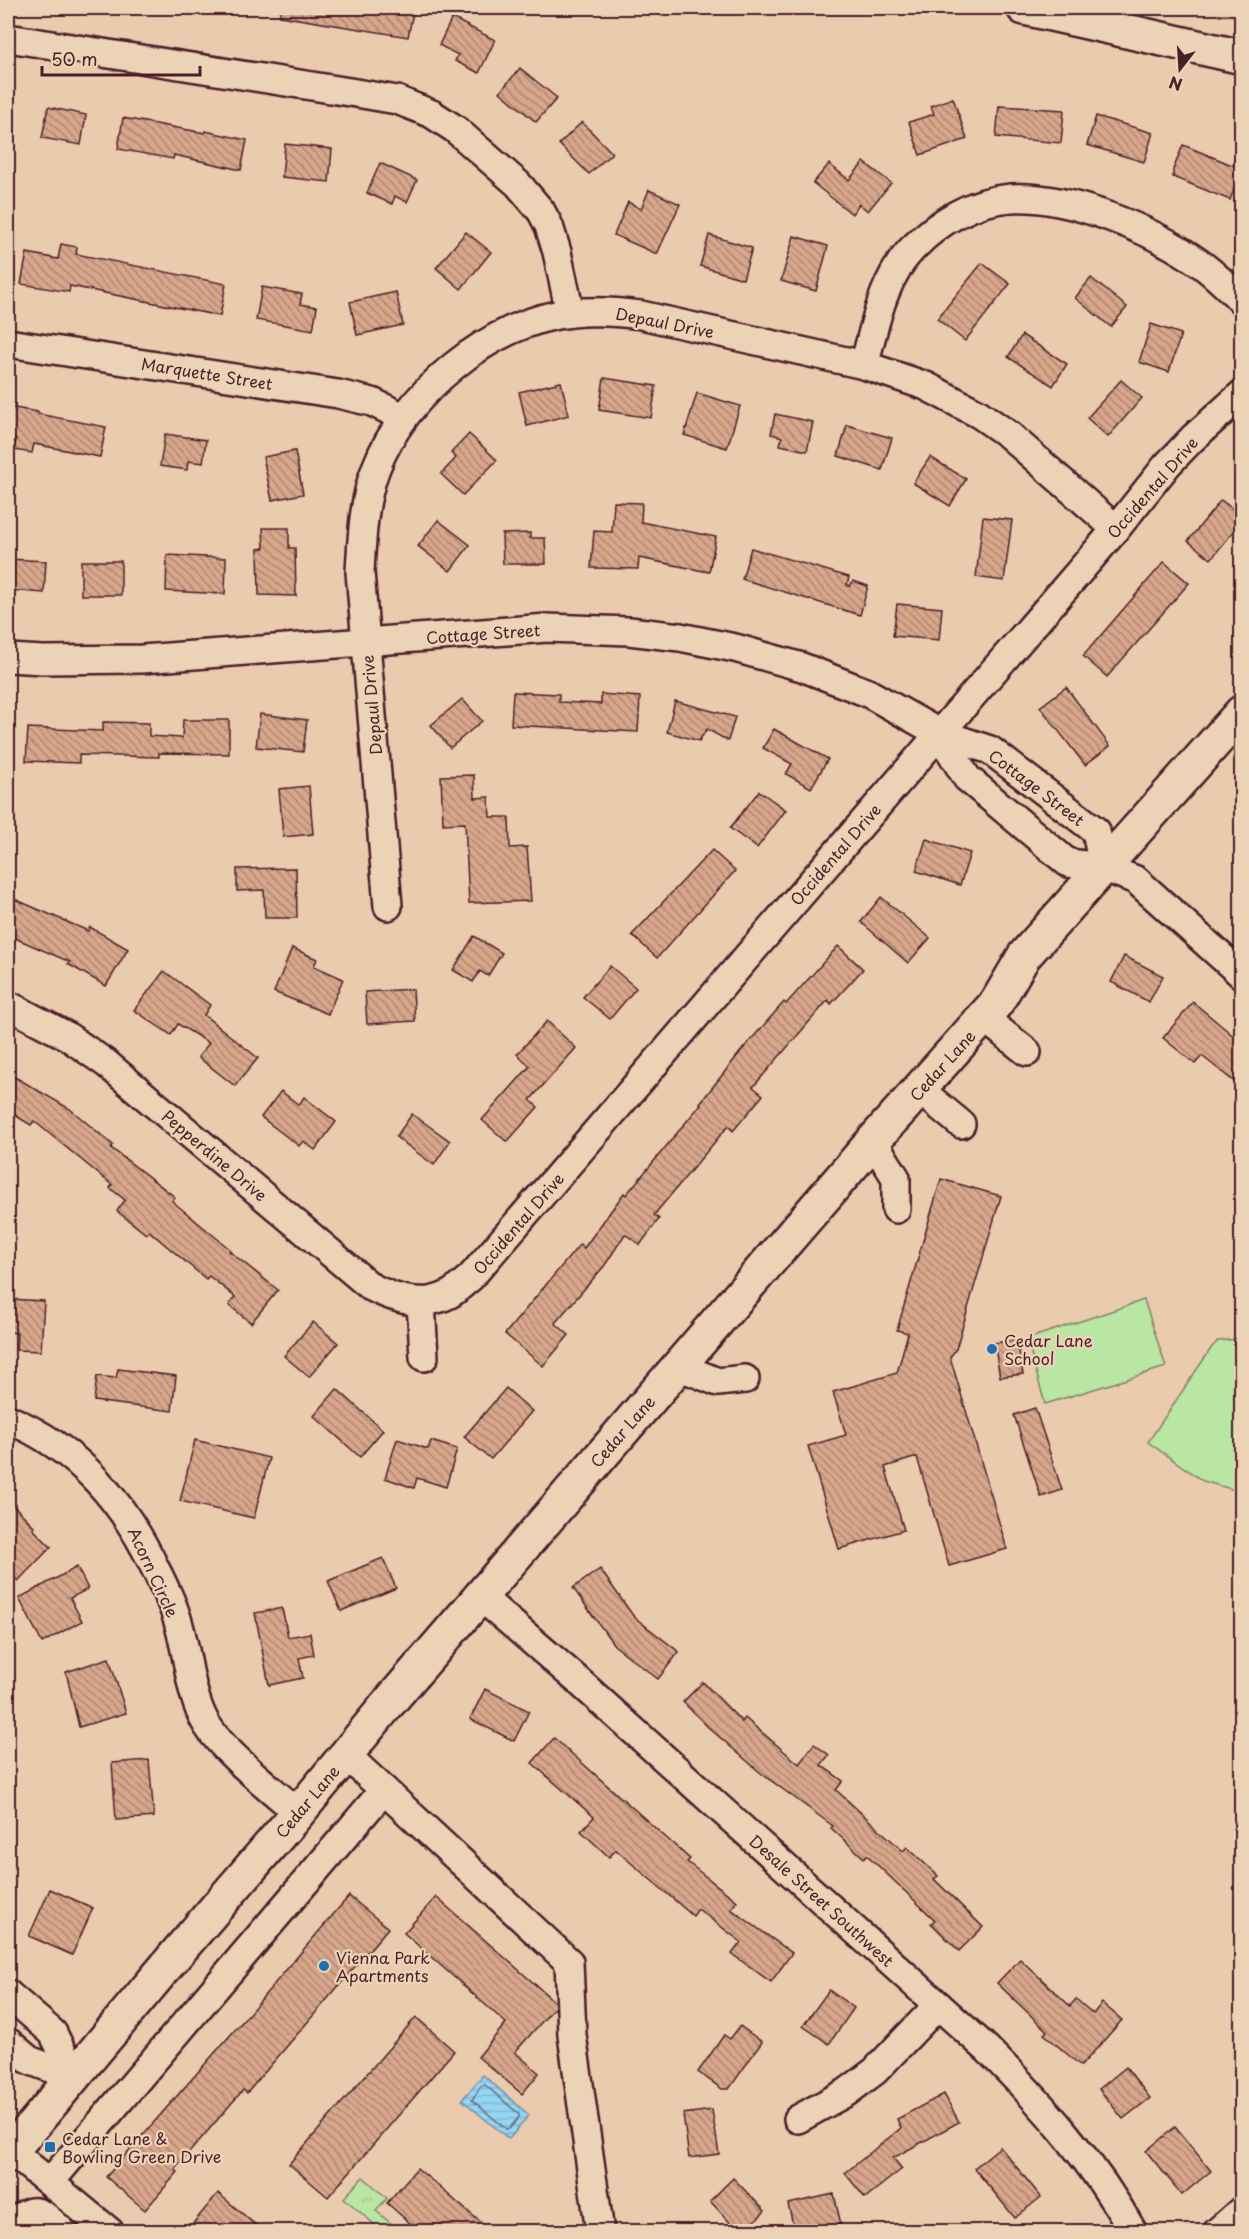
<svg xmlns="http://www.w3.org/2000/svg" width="1249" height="2239" font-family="'Playpen Sans',sans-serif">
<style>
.green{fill:#bae6a3;stroke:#828267;stroke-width:1.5}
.park{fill:url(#park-tufts);stroke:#828267;stroke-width:1.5}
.water{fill:url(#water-rules);stroke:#768da4;stroke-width:1.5}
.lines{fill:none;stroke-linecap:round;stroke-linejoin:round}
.shore{stroke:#67687b;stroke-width:1.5}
.building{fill:url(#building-back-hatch);stroke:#4a1f2b;stroke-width:1.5}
.minor-casing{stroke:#4a1f2b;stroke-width:32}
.major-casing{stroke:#4a1f2b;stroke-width:38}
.highway-casing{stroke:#4a1f2b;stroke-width:38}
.minor{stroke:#edd3b5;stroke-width:27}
.major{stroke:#edd3b5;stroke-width:33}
.highway{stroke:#edd3b5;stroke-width:33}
.poi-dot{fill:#1f6fb2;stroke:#edd3b5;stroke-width:2}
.labels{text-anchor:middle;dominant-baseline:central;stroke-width:4.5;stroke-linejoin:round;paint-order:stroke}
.street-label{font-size:16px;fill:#4a1f2b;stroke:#edd3b5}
.poi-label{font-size:16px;fill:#4a1f2b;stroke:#edd3b5;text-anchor:start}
</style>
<defs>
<pattern id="park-tufts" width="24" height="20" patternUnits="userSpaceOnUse" patternTransform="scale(1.5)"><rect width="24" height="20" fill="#bae6a3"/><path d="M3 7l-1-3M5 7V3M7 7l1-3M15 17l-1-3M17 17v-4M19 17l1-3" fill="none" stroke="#a1c58c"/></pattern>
<pattern id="water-rules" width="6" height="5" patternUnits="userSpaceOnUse" patternTransform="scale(1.5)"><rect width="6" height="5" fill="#93d6f4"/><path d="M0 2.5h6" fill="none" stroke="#80b7d1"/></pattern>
<pattern id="building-back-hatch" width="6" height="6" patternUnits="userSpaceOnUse" patternTransform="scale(1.5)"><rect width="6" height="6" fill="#d7a68b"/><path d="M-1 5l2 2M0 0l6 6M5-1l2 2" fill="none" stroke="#b08772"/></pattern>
</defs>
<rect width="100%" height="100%" fill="#eacbad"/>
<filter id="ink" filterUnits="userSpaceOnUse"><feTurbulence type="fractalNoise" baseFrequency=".0167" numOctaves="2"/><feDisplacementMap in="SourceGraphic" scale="12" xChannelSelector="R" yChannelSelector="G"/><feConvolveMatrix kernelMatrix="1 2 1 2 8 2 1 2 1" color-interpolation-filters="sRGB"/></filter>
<g filter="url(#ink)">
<g class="green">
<polygon points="1144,1300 1166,1367 1045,1404 1027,1339"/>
<polygon points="1237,1339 1242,1342 1242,1490 1238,1491 1203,1481 1148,1442 1212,1347 1218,1341"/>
</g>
<polygon class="park" points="363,2177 387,2198 376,2211 400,2231 368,2231 374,2224 344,2198"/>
<polygon class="water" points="483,2075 529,2115 509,2139 462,2100"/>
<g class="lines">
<polygon class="shore" points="485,2085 519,2114 519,2117 509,2129 506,2129 472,2100 481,2086"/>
</g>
<g class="building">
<polygon points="280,8 414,8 408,37 280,16"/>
<polygon points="452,18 495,40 479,73 455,61 458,55 439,45"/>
<polygon points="520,68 557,98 536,122 500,92"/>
<polygon points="953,98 967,139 920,155 909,122 934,114 931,106"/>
<polygon points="999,106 1064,110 1061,143 996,137"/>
<polygon points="48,107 86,115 81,145 42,138"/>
<polygon points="1096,116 1153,133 1144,162 1087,145"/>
<polygon points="123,118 205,133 205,131 247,140 241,170 174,155 173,159 118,149"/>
<polygon points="582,122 612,153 589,174 559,144"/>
<polygon points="285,144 332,149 329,182 282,177"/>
<polygon points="1183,145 1242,169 1230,200 1173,177 1173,170"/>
<polygon points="864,162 891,183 868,211 859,204 852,214 813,183 829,164 849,180"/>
<polygon points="380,163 417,180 407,202 395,196 392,204 367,193"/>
<polygon points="649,190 680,204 657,254 614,235 628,202 641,209"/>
<polygon points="466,232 491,252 461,289 436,268"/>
<polygon points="709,235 752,248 743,279 700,266"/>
<polygon points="794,236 828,246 816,291 781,281"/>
<polygon points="61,244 77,247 76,254 226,284 220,316 70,286 69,292 21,284 27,253 58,259"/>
<polygon points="982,263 1010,284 965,341 937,319"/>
<polygon points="1091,278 1127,307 1111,327 1075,298"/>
<polygon points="262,287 302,294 300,304 317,307 313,330 256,320"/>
<polygon points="396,292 403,325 357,335 350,302"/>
<polygon points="1151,324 1181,334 1169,372 1139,362"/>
<polygon points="1022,335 1067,364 1053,386 1008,357"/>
<polygon points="604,378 656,386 651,418 599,410"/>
<polygon points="1121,380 1142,398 1108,437 1087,418"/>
<polygon points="561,382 569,415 527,426 519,392"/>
<polygon points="697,393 740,406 727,448 684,435"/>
<polygon points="8,407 38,412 38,414 106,427 100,457 34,444 32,453 14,450 16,439 8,437"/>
<polygon points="775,414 813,422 807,451 780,445 782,437 771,434"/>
<polygon points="847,425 892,438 882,470 838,456"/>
<polygon points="165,434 206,440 203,463 188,461 187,470 160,466"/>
<polygon points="469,434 497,460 463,495 441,474 456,458 451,453"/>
<polygon points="295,451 303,494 272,500 263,457"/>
<polygon points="930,457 966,479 950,506 913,483"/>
<polygon points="1221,500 1242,516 1242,521 1211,559 1188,541"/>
<polygon points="614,502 642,503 641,522 716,537 709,572 639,558 638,569 591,568 594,531 612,532"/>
<polygon points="983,517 1012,520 1004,581 976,577"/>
<polygon points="438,520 470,545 450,571 418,546"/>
<polygon points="263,528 289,528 289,548 295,548 296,596 259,595 258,549 264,548"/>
<polygon points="530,533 530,538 545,538 546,564 503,564 502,534"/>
<polygon points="751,548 849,577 847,585 850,586 853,581 868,586 860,615 742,579"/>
<polygon points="167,555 226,558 225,594 166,591"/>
<polygon points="8,559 46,561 44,593 8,590"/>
<rect x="81" y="561" width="40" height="34"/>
<polygon points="1164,562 1189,583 1107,677 1083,656"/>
<polygon points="897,604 942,608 939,640 893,636"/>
<polygon points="1066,687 1110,746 1085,765 1040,707"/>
<polygon points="513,692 559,694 559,702 601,704 601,694 640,697 638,732 511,725"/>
<polygon points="462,699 482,721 450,748 431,725"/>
<polygon points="675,701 735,717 728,741 707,729 699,741 667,732"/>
<polygon points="260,714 307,720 303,752 256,747"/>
<polygon points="183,720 229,720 229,754 159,753 159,757 79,755 79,763 26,761 28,728 103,731 103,722 149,723 149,736 182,738"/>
<polygon points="774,729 828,759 811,788 786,774 792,764 763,748"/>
<polygon points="474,775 475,798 489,797 490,817 509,817 510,848 527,847 531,901 469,903 465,823 443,824 441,776"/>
<polygon points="309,786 313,834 283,837 279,789"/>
<polygon points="759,791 786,810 757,848 730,828"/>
<polygon points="926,839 970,853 960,885 916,871"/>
<polygon points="712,850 735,871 657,958 632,935"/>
<polygon points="296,868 297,918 265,918 264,890 237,891 237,869"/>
<polygon points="881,897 930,938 908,963 861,922"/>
<polygon points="12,898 88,931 90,927 128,949 106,986 68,964 70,962 8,935 8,909"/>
<polygon points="474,936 502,953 488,976 480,971 473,982 453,970"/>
<polygon points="838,946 863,969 831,1004 828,1000 753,1087 763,1095 733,1131 728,1126 654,1215 659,1219 640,1245 625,1234 605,1265 555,1323 569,1335 543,1366 505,1334 580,1244 584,1248 624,1193 626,1195 701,1104 700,1103 742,1050 784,1002 786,1004"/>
<polygon points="292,948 317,959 314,966 343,979 328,1014 274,992"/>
<polygon points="1124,956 1163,976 1149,1002 1111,982"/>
<polygon points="610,966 636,988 610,1019 583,997"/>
<polygon points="164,971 210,1005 204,1015 258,1058 235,1086 198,1057 209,1043 178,1024 171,1035 134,1010"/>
<polygon points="413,989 415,1021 367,1024 365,992"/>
<polygon points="1193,1002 1242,1043 1242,1088 1202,1056 1195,1064 1163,1038"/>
<polygon points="547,1021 576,1048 530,1100 538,1107 507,1142 482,1120 530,1066 517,1054"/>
<polygon points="8,1073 70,1109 113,1145 111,1148 175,1197 172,1201 231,1250 229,1251 278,1290 251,1323 229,1305 235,1297 209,1276 206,1279 149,1231 146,1234 117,1211 125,1200 110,1188 112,1185 34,1121 31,1125 8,1111"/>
<polygon points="281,1091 299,1105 304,1097 336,1122 315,1150 303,1141 299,1146 261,1117"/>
<polygon points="412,1114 450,1141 434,1165 396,1137"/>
<polygon points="941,1179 1001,1196 956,1349 950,1357 1007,1549 949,1566 917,1457 885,1467 904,1530 839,1549 808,1446 846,1435 833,1392 897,1373 908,1333 897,1330"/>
<polygon points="8,1299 44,1301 41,1351 16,1350 17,1333 8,1332"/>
<polygon points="313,1322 338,1343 309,1377 284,1356"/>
<polygon points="1017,1340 1023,1374 1000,1377 994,1343"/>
<polygon points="118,1369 176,1376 172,1411 94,1401 97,1376 116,1378"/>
<polygon points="506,1388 532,1411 491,1459 464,1437"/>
<polygon points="337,1389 383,1430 360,1457 314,1416"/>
<polygon points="1035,1408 1062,1490 1041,1497 1014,1415"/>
<polygon points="397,1439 428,1449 431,1441 457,1449 446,1487 417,1478 414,1488 385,1478"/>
<polygon points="195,1440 269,1458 254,1518 180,1501"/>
<polygon points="8,1500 35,1527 33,1529 51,1547 18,1581 8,1571"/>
<polygon points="383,1558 396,1588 341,1611 328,1581"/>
<polygon points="77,1567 88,1589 70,1598 82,1621 42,1643 19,1598"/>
<polygon points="600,1569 634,1617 679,1652 658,1679 614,1645 573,1588"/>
<polygon points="282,1608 288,1637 310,1633 314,1655 299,1658 303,1678 269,1685 255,1613"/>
<polygon points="109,1658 126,1713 79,1727 66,1672"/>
<polygon points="703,1682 742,1722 745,1718 799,1764 814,1744 829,1755 821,1765 843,1781 836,1790 903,1851 907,1847 938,1876 934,1879 983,1927 959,1951 931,1923 935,1920 867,1855 864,1858 831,1828 833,1826 762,1774 708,1727 683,1702"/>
<polygon points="485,1689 529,1711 514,1741 470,1719"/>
<polygon points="554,1738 690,1859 687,1862 737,1901 731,1909 792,1953 771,1982 732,1954 741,1942 698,1909 693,1916 616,1850 609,1857 581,1831 594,1817 532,1763"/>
<polygon points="149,1760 154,1817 116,1820 112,1763"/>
<polygon points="50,1889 93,1908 72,1955 29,1936"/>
<polygon points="349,1896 388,1928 247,2093 243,2090 175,2169 178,2172 145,2210 106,2177 241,2023"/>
<polygon points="436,1897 555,2002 555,2007 515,2052 539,2073 522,2094 478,2057 506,2023 404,1933"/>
<polygon points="1020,1959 1070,2006 1076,1999 1093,2014 1102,2003 1122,2020 1081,2066 1044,2034 1047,2031 997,1983"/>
<polygon points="829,1990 854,2008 829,2044 803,2026"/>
<polygon points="416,2017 454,2051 328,2197 289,2164"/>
<polygon points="740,2026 762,2042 729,2089 722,2089 698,2072 724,2035 730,2039"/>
<polygon points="1126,2067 1150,2098 1123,2119 1099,2089"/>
<polygon points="944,2094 959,2122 893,2158 902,2169 865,2198 845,2173 901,2128 897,2119"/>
<polygon points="712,2110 719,2154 689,2158 683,2114"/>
<polygon points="1175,2127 1211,2171 1182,2195 1146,2151"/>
<polygon points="1000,2147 1041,2197 1015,2218 974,2168"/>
<polygon points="417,2168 492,2232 420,2232 387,2203"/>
<polygon points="733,2178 765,2211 744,2232 739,2232 710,2201"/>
<polygon points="218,2193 264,2232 186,2232"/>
<polygon points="834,2194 841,2225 811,2232 795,2232 788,2204"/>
</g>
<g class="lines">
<defs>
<g id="minor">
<polyline points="8,38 356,93 397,100 432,114 455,129 518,184 541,211 549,226 557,252 570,313"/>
<polyline points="8,343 338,394 372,402 403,417"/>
<path d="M864,365C875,326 882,280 912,249C938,222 972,201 1011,198C1069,195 1151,229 1198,262C1214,273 1228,287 1242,301"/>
<polyline points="8,658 43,660 142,659 547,628 629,631 680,637 735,648 802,667 868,693 939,733 990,750 1096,831 1103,867"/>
<polyline points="939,733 967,778 1068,863 1103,867 1136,880 1242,975"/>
<path d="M388,906L360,572C362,538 363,501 376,468C404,394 492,320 572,313C595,310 618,312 641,315L864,365L926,386L979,414L1009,435L1116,529"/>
<path d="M8,1005L67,1036L107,1064L371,1287C395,1299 422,1308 448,1295C456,1291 463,1283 470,1278L1116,529L1167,465L1193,438L1242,394"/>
<polyline points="984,1018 1027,1052"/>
<polyline points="920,1090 961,1124"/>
<polyline points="873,1141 896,1178 896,1209"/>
<polyline points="421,1302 424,1357"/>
<polyline points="678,1366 718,1382 745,1379"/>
<path d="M8,1419C79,1449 124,1502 156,1570C166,1590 175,1608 180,1629C189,1660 190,1697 207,1725C225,1754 272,1789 298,1813"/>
<path d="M481,1597L574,1677L987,2049C1042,2104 1095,2163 1133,2232"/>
<polyline points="346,1755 384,1790"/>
<polyline points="8,1994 53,2033 74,2077"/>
<polyline points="8,2042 29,2060 74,2077"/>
<polyline points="798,2119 847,2092 875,2071 938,2005"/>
<polyline points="11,2151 110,2232"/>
<polyline points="50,2182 384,1790 569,1962 572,2035 600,2232"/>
<path d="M8,2227C36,2203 37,2209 63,2232"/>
<polyline points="1217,2232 1242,2210"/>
</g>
<polyline id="major" points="8,2155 178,1952 298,1813 386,1706 620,1434 873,1141 997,1002 1024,956 1242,712"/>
<polyline id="highway" points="1024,8 1242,57"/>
</defs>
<use href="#minor" class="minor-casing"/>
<use href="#major" class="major-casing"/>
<use href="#highway" class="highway-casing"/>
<use href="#minor" class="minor"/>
<use href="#major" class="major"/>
<use href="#highway" class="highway"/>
</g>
</g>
<g class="poi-dot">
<circle cx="992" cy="1349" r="6"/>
<circle cx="324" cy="1966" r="6"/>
<rect x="44" y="2141" width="12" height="12" rx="3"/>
</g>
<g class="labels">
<g class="street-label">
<text transform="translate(665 322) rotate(11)">Depaul Drive</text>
<text transform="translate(207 373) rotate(9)">Marquette Street</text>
<text transform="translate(1152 487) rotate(-49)">Occidental Drive</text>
<text transform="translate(483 633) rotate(-4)">Cottage Street</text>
<text transform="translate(371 705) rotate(-95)">Depaul Drive</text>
<text transform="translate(1037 787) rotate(37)">Cottage Street</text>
<text transform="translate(835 854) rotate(-49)">Occidental Drive</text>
<text transform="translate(942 1065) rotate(-48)">Cedar Lane</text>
<text transform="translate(215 1155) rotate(40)">Pepperdine Drive</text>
<text transform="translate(518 1223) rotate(-49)">Occidental Drive</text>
<text transform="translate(622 1431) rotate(-49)">Cedar Lane</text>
<text transform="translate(154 1572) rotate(65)">Acorn Circle</text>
<text transform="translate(307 1801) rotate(-50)">Cedar Lane</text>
<text transform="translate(822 1900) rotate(42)">Desale Street Southwest</text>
</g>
<g class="poi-label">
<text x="1004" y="1340">Cedar Lane<tspan x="1004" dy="18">School</tspan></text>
<text x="336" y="1957">Vienna Park<tspan x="336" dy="18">Apartments</tspan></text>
<text x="62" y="2138">Cedar Lane &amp;<tspan x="62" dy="18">Bowling Green Drive</tspan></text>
</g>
</g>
<rect width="1249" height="2239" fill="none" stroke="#edd3b5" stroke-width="30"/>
<rect x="15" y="15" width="1219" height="2209" fill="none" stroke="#4a1f2b" stroke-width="2" filter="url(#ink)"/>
<g transform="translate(1180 69) rotate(197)" stroke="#edd3b5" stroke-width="4.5" paint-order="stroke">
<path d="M0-4.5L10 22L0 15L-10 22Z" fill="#4a1f2b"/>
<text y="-9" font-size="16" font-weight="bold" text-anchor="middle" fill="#4a1f2b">N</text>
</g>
<path d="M42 66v9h158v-9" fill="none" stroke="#4a1f2b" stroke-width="3"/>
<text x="51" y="66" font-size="18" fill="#4a1f2b" stroke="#edd3b5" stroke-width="4.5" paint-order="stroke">50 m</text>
</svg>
